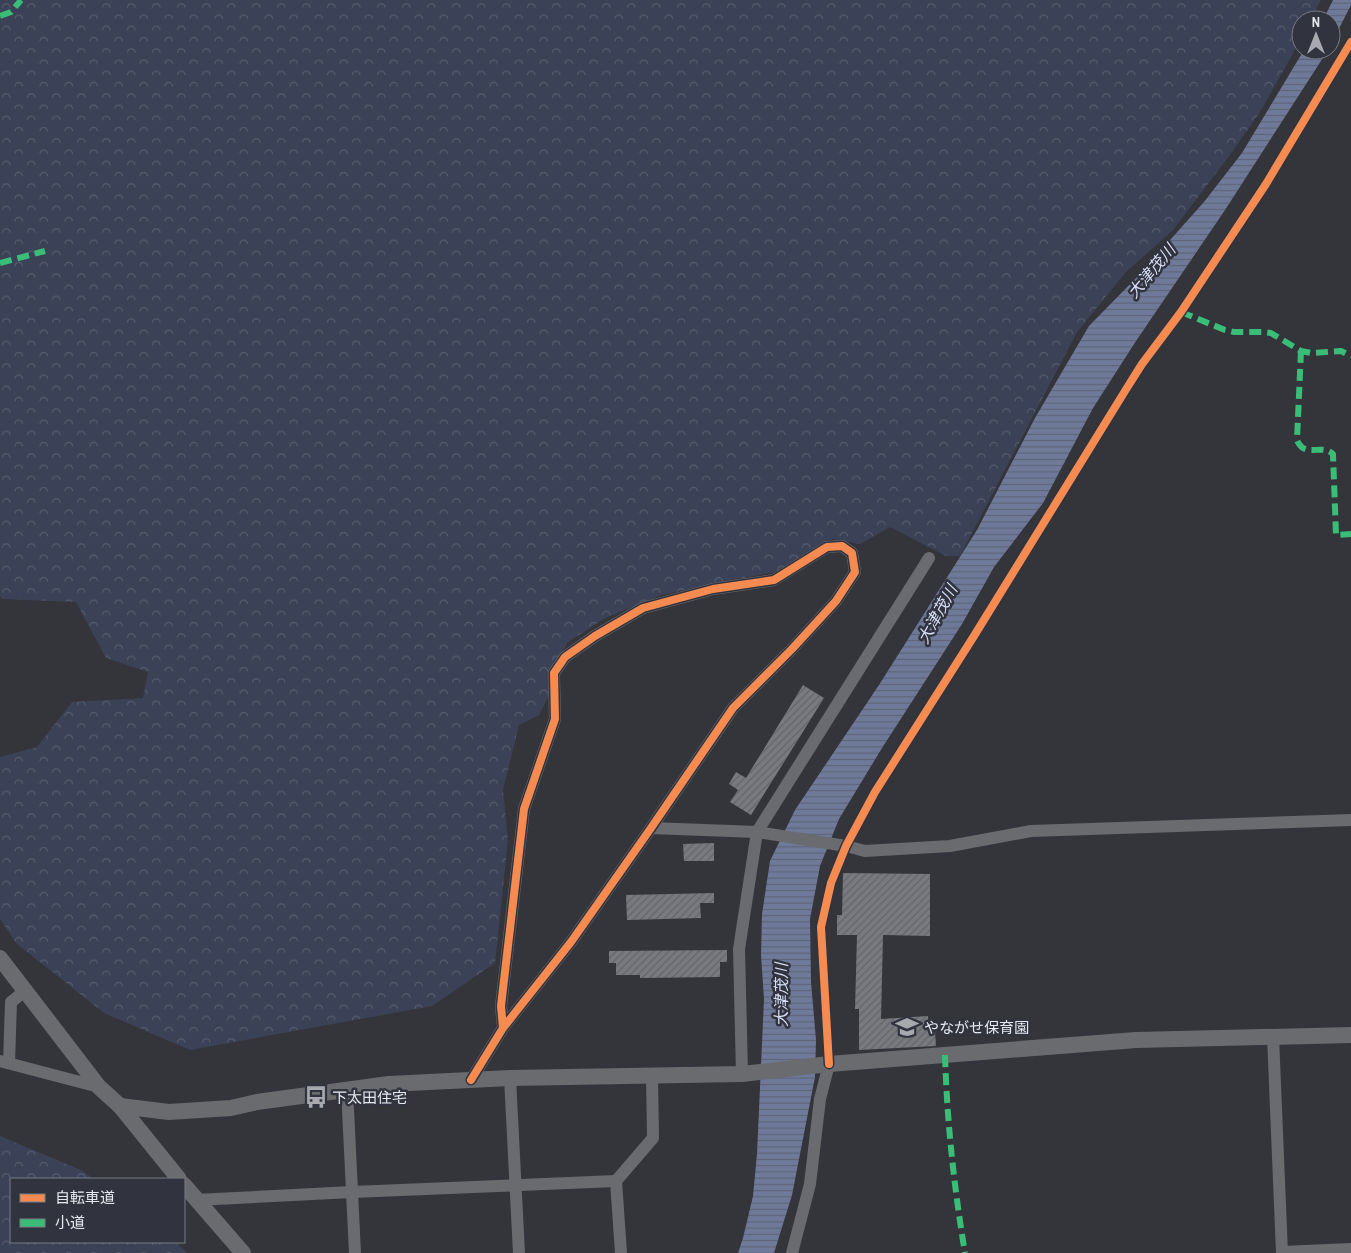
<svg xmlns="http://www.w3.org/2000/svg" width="1351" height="1253" font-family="'Archivo Narrow','Noto Sans JP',sans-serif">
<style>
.forest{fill:url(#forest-crowns)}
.water{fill:url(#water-rules)}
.building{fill:url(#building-hatch)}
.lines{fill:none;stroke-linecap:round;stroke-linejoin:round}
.minor{stroke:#696b6f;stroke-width:12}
.tertiary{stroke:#696b6f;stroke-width:16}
.quiet{stroke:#3abd76;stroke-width:6;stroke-dasharray:12 6;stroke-linecap:butt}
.cycleway-casing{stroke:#31343e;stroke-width:11}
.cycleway{stroke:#f68b52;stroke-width:8}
.labels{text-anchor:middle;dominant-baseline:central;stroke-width:5;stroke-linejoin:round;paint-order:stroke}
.poi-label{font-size:15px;fill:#e5e7ee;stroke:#31343e;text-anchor:start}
.water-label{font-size:16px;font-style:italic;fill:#d7dff8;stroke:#31343e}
</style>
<defs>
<pattern id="forest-crowns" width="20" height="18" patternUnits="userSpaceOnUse" patternTransform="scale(1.25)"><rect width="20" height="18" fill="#3b4156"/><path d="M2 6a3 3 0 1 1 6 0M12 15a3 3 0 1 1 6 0" fill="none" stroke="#575c6f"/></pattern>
<pattern id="water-rules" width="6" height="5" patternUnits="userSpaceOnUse" patternTransform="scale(1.25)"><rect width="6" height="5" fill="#6f7a9b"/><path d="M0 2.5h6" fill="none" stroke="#5e6579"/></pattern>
<pattern id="building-hatch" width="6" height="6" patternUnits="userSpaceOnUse" patternTransform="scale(1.25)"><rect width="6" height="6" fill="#797a7f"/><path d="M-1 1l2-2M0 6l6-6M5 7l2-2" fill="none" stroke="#646569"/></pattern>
</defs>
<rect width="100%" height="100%" fill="#34353b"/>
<g class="forest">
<polygon points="0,0 1321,0 1310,20 1301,20 1301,38 1291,57 1260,112 1230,155 1173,230 1126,272 1077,332 960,556 946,556 890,527 860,544 832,539 776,572 726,581 662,595 605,618 567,643 556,666 559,676 539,715 519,725 503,790 508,840 495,963 432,1006 190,1050 104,1013 16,943 0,919 0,757 37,747 72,702 143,698 148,672 106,658 76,602 2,599 0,596"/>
<polygon points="0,1136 81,1170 94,1179 11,1179 11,1242 176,1242 187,1253 0,1253"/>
</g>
<g class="water">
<polygon points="1333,0 1351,0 1351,5 1331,44 1331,20 1323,20"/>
<polygon points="1304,50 1328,50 1225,210 1136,341 1093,408 1043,503 994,567 962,624 882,748 839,819 820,866 810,919 811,982 816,1040 815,1077 792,1195 774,1253 738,1253 743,1238 753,1196 757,1154 764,999 761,955 762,914 770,861 795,810 879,685 977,530 1035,418 1089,326 1138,276 1204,202 1242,153"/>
</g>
<g class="building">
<polygon points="803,685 824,698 751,815 730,802 738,790 729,784 736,772 746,778"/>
<polygon points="714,843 714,861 684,861 683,844"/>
<polygon points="843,873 930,874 930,936 883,935 881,1019 928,1016 929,1032 935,1032 936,1046 859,1050 859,1009 855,1009 857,935 837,935 837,915 842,915"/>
<polygon points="714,893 714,903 700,903 701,918 627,920 626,895"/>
<polygon points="727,950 727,962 720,962 720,977 640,978 640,975 616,975 616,963 609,963 609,951"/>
</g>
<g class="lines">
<g class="minor">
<polyline points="651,828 757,832 846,846 865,851 950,846 1031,831 1351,820"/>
<polyline points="1273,1036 1282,1253"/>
<polyline points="0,1061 99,1087"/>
<polyline points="9,1063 11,1002 25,991"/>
<polyline points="742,1074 739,949 757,832 929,558"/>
<polyline points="510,1078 519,1253"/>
<polyline points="471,1080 503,1028 571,942 651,828 733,708 792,649 836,601 855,572 852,553 842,546 827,547 774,580 713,589 643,608 595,636 565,657 554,673 555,719 524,809 501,1006 503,1028"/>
<polyline points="347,1089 355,1253"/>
<polyline points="196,1200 352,1192 616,1181"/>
<polyline points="1282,1252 1351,1249"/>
<polyline points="621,1253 616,1181 653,1138 652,1077"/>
<polyline points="792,1253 810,1184 820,1099 829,1064"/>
</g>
<g class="tertiary">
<polyline points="0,958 99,1087 120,1106 179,1179"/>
<polyline points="120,1106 169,1112 231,1108 257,1102 389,1084 510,1078 742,1074 829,1064 1136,1040 1351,1035"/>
<polyline points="184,1185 243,1253"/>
</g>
<g class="quiet">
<polyline points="0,16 11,12 21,0"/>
<polyline points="0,263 45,251"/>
<polyline points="1181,312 1225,330 1234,332 1263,332 1271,333 1301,351 1311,353 1341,351 1351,356"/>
<path d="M1301,351L1297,440C1305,459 1321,443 1333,454L1336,535L1351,534"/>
<path d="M945,1055C947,1122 954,1187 965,1253"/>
</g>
<defs>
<g id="cycleway">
<polyline points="829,1064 821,927 831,883 846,846 875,792 974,636 1125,391 1142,364 1181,312 1266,184 1351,42"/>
<polyline points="471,1080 503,1028 571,942 651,828 733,708 792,649 836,601 855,572 852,553 842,546 827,547 774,580 713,589 643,608 595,636 565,657 554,673 555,719 524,809 501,1006 503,1028"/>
</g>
</defs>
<use href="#cycleway" class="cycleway-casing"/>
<use href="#cycleway" class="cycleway"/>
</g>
<defs>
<symbol id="school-bare" viewBox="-9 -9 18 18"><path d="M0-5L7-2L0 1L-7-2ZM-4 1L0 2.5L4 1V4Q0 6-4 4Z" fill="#a7a9af" stroke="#31343e" stroke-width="2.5" paint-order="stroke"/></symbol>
<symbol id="bus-bare" viewBox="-9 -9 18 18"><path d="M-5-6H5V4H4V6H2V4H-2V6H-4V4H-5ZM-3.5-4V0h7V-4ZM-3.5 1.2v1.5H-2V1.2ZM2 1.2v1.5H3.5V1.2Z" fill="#a7a9af" stroke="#31343e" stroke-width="2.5" paint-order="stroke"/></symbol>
</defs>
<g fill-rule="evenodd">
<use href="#school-bare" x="891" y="1011" width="32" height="32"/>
<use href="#bus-bare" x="300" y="1081" width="32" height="32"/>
</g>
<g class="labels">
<g class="poi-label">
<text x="924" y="1027">やながせ保育園</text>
<text x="332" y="1097">下太田住宅</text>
</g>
<g class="water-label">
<text transform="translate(1151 271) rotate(-50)">大津茂川</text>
<text transform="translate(937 614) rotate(-61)">大津茂川</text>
<text transform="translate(781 995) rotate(-90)">大津茂川</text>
</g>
</g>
<rect x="10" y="1178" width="175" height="65" fill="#31343e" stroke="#797c84"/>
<rect x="20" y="1194" width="25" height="8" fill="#f68b52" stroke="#797c84"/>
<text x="55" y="1203" font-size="15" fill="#e5e7ee">自転車道</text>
<rect x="20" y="1219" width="25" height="8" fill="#3abd76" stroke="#797c84"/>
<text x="55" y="1228" font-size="15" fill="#e5e7ee">小道</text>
<g transform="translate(1316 35)"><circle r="24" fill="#31343e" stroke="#797c84"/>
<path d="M0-4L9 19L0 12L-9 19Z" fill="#a7a9af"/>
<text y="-8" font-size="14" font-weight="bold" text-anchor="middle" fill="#e5e7ee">N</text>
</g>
</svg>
